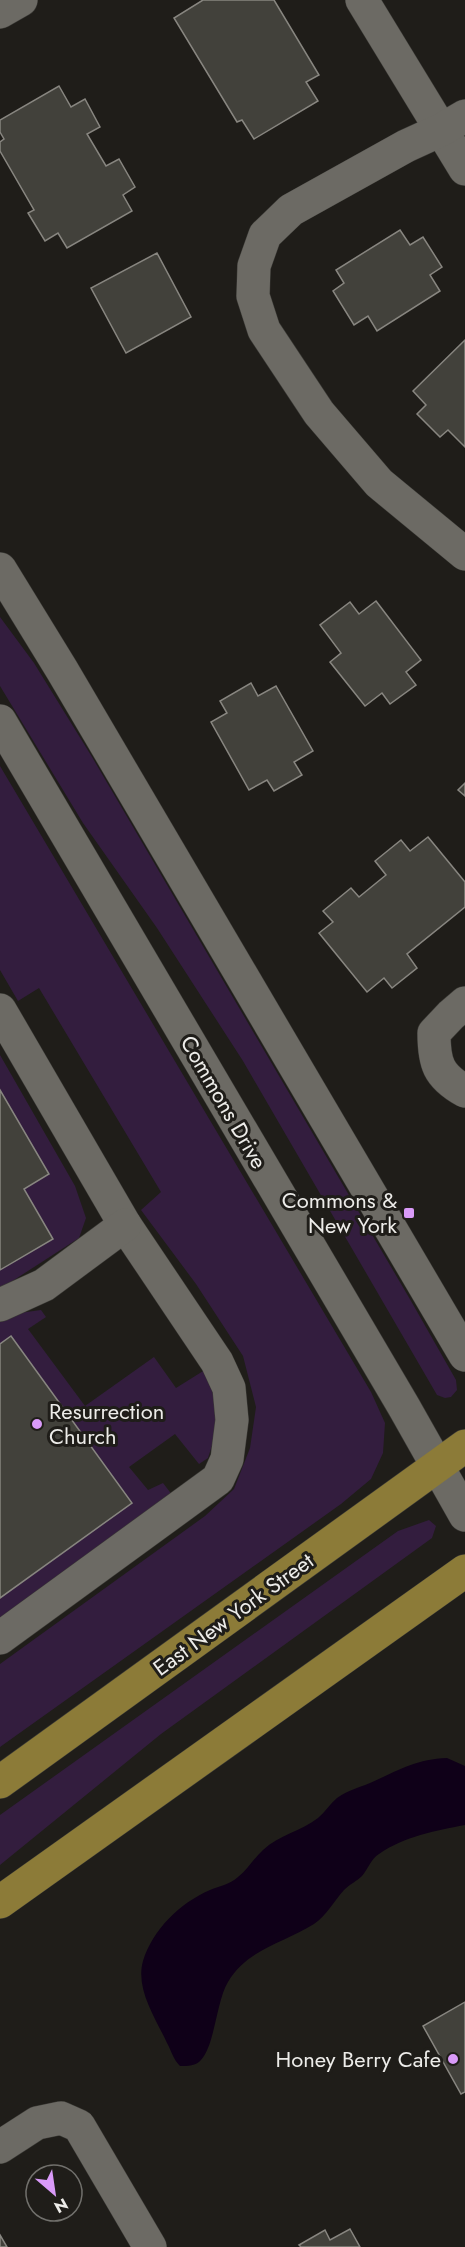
<svg xmlns="http://www.w3.org/2000/svg" width="465" height="2247" font-family="Jost,sans-serif">
<style>
.green{fill:#331d3e}
.water{fill:#0f0018}
.building{fill:#42413b;stroke:#888680;stroke-width:1.5}
.lines{fill:none;stroke-linecap:round;stroke-linejoin:round}
.minor-casing{stroke:#3b3a36;stroke-width:34}
.major-casing{stroke:#3b3a36;stroke-width:34}
.minor{stroke:#6c6a64;stroke-width:33}
.major{stroke:#8c7b38;stroke-width:33}
.poi-dot{fill:#d99af8;stroke:#1f1d19;stroke-width:2}
.labels{text-anchor:middle;dominant-baseline:central;stroke-width:6;stroke-linejoin:round;paint-order:stroke}
.street-label{font-size:22px;fill:#edece9;stroke:#1f1d19}
.poi-label{font-size:22px;fill:#edece9;stroke:#1f1d19;text-anchor:end}
</style>
<rect width="100%" height="100%" fill="#1f1d19"/>
<g class="green">
<polygon points="0,617 34,663 92,757 411,1301 456,1380 457,1390 451,1397 445,1398 437,1395 243,1061 157,928 83,823 0,686"/>
<polygon points="0,766 371,1392 385,1423 383,1453 371,1479 341,1504 0,1747 0,1664 205,1516 234,1489 250,1448 256,1407 243,1356 196,1284 141,1210 161,1192 39,988 18,1001 0,970"/>
<polygon points="0,1055 75,1186 86,1218 79,1238 0,1289 0,1270 24,1189 0,1090"/>
<polygon points="41,1310 46,1317 28,1329 85,1406 154,1357 176,1388 208,1368 219,1424 208,1458 199,1464 175,1434 129,1467 148,1490 163,1483 173,1496 0,1619 0,1598 132,1503 11,1336 0,1344 0,1320 12,1314"/>
<polygon points="429,1520 436,1526 432,1538 161,1734 0,1865 0,1815 398,1531"/>
</g>
<path class="water" d="M447,1758L465,1766V1825C435,1831 405,1836 379,1854C371,1859 368,1869 362,1876C357,1881 350,1884 344,1890C334,1901 327,1915 314,1924C284,1943 247,1949 228,1982C216,2002 215,2045 201,2060C196,2066 188,2066 180,2066C173,2059 172,2052 167,2043C156,2019 135,1989 143,1961C153,1929 180,1903 210,1890C220,1886 230,1884 238,1877C248,1869 254,1858 263,1850C279,1835 301,1831 318,1818C325,1812 330,1804 337,1798C350,1789 356,1789 370,1783C397,1771 416,1759 447,1758Z"/>
<g class="building">
<polygon points="203,0 274,0 319,75 306,82 318,101 254,139 242,120 237,122 174,18"/>
<polygon points="59,86 71,107 85,99 100,127 87,134 106,166 119,159 135,187 123,195 132,211 67,248 58,233 45,241 28,213 34,210 0,151 0,142 4,139 0,132 0,120"/>
<polygon points="400,230 410,245 423,237 442,267 430,275 440,291 377,331 368,316 354,325 333,291 344,283 336,270"/>
<polygon points="157,253 191,317 126,353 91,288"/>
<polygon points="465,340 465,447 448,430 440,437 417,414 426,405 413,391"/>
<polygon points="376,601 421,660 406,672 416,685 390,704 382,693 365,706 330,662 341,653 320,625 350,602 359,614"/>
<polygon points="251,683 258,696 276,686 313,751 294,762 302,775 274,791 267,780 249,790 211,722 227,713 220,701"/>
<polygon points="465,783 465,796 458,790"/>
<polygon points="428,837 465,882 465,907 407,954 417,968 392,988 384,978 367,992 319,933 333,922 323,911 351,888 359,897 386,875 375,861 401,840 410,851"/>
<polygon points="0,1090 49,1174 24,1189 53,1239 0,1270"/>
<polygon points="11,1336 132,1503 0,1598 0,1344"/>
<polygon points="465,2002 465,2092 461,2094 423,2026"/>
<polygon points="350,2229 360,2247 301,2247 299,2245 325,2230 330,2240"/>
<polygon points="0,2235 7,2247 0,2247"/>
</g>
<g class="lines">
<defs>
<g id="minor">
<polyline points="362,0 465,169"/>
<polyline points="0,12 21,0"/>
<polyline points="465,116 441,130 406,146 291,210 265,235 254,266 253,296 264,330 319,413 379,483 465,554"/>
<polyline points="0,569 62,670 465,1355"/>
<polyline points="0,721 404,1407 465,1515"/>
<path d="M465,1003L451,1015L434,1033C434,1063 438,1076 465,1091"/>
<polyline points="0,1010 125,1225 217,1362 229,1388 232,1420 227,1459 218,1479 0,1638"/>
<polyline points="0,1305 44,1285 125,1225"/>
<polyline points="0,2147 37,2123 61,2118 79,2126 150,2247"/>
</g>
<g id="major">
<polyline points="0,1782 465,1446"/>
<polyline points="0,1902 465,1571"/>
</g>
</defs>
<use href="#minor" class="minor-casing"/>
<use href="#major" class="major-casing"/>
<use href="#minor" class="minor"/>
<use href="#major" class="major"/>
</g>
<g class="poi-dot">
<rect x="403" y="1207" width="12" height="12" rx="3"/>
<circle cx="37" cy="1424" r="6"/>
<circle cx="453" cy="2059" r="6"/>
</g>
<g class="labels">
<g class="street-label">
<text transform="translate(224 1102) rotate(60)">Commons Drive</text>
<text transform="translate(233 1614) rotate(-36)">East New York Street</text>
</g>
<g class="poi-label">
<text x="397" y="1200">Commons &amp;<tspan x="397" dy="25">New York</tspan></text>
<text x="49" y="1411" text-anchor="start">Resurrection<tspan x="49" dy="25">Church</tspan></text>
<text x="441" y="2059">Honey Berry Cafe</text>
</g>
</g>
<g transform="translate(54 2193) rotate(151)"><circle r="28" fill="#1f1d19" stroke="#71706c" stroke-width="1.5"/>
<path d="M0-4.5L10 22L0 15L-10 22Z" fill="#d99af8"/>
<text y="-9" font-size="16" font-weight="bold" text-anchor="middle" fill="#edece9">N</text>
</g>
</svg>
